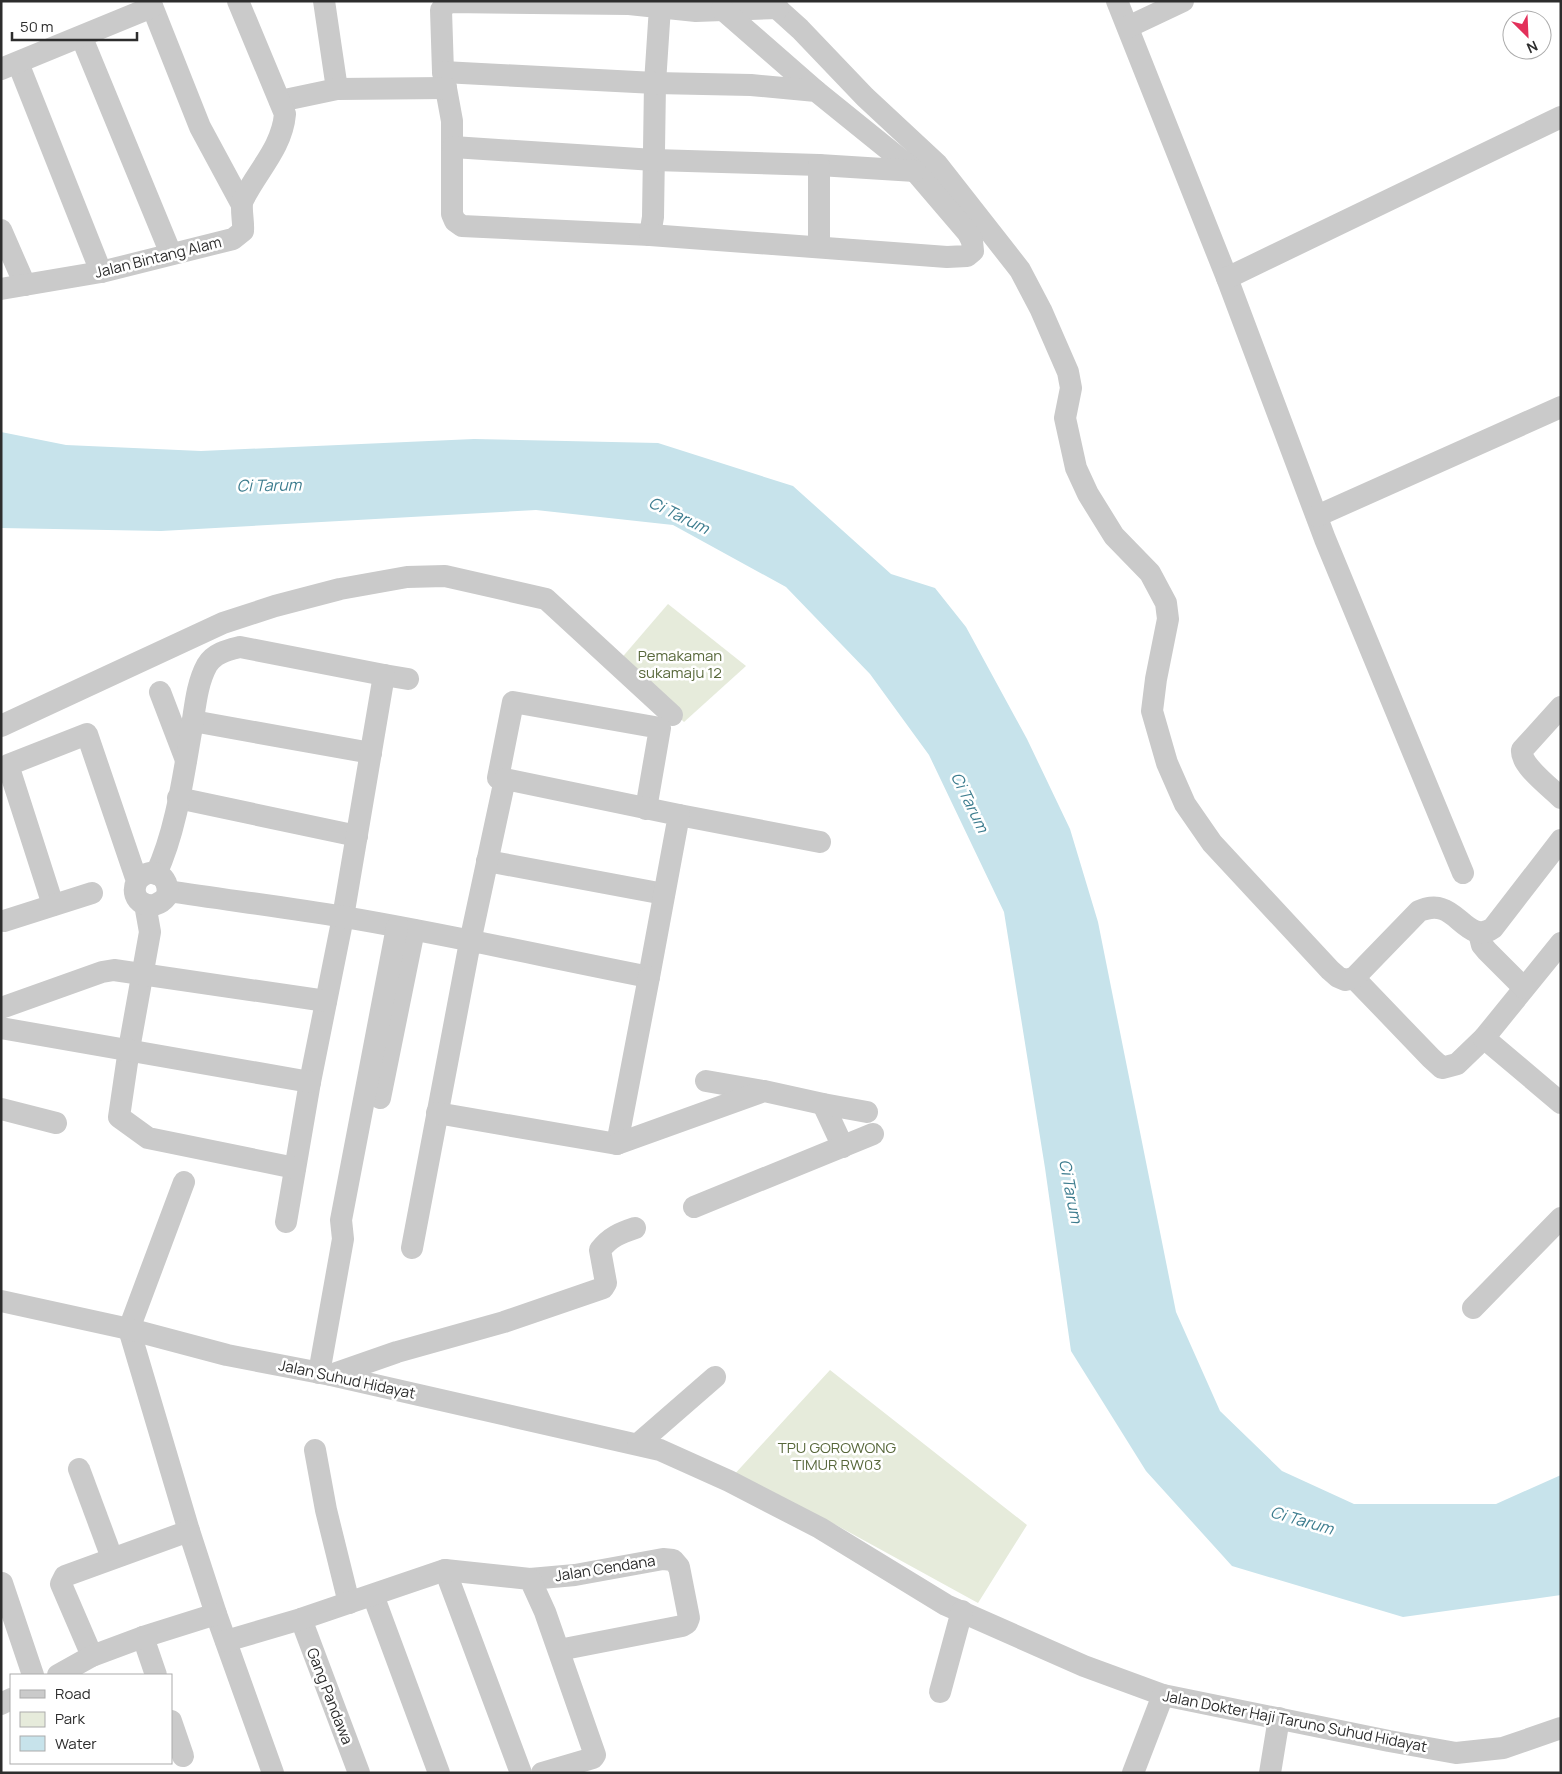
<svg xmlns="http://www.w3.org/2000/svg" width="1562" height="1774" font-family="Manrope,sans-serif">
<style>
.green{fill:#e6ebdb}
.water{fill:#c7e3eb}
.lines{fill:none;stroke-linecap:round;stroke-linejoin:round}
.minor{stroke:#cacaca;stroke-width:22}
.labels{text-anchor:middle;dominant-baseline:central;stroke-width:5;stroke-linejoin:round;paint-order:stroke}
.street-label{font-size:15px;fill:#2d2d2d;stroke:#fff}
.park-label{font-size:15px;fill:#58683b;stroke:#fff}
.water-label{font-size:16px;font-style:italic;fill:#3c7c8e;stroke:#fff}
</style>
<rect width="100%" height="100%" fill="#fff"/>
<g class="green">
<polygon points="668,604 746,666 684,722 619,661"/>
<polygon points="830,1370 1027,1525 978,1603 836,1525 732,1477"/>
</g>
<polygon class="water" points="1,432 66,445 201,451 474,439 658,443 793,486 891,574 935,588 966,627 1027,739 1070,829 1098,922 1176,1312 1220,1411 1282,1471 1354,1504 1496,1504 1561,1475 1561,1595 1403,1617 1232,1566 1146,1471 1071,1351 1045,1168 1004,912 929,755 870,674 786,587 673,525 536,510 161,531 1,528"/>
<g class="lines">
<g class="minor">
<polyline points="150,1 200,127 241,203"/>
<polyline points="324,1 337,89"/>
<polyline points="769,1 800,29 865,97 937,164 1020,270 1041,310 1068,372 1071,388 1065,418 1076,468 1088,494 1114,536 1150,573 1166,603 1168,619 1156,679 1152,711 1167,763 1185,804 1212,843 1330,970 1338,977 1345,980 1354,978 1431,1058 1442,1068 1457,1064 1484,1038 1561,943"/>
<polyline points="1117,1 1227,278 1325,539 1463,873"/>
<polyline points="660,7 655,83 653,217 650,235 462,226 455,221 452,214 452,121 443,72 441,10 448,2 629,4 696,11 778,8"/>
<polyline points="722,9 816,91"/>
<polyline points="1128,27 1183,1"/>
<polyline points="82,38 171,254"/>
<polyline points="18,63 101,272"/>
<polyline points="1,69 152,7"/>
<polyline points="443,72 655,83 751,85 816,91 915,171 968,233 972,241 973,251 967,256 947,257 650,235"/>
<polyline points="280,101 337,89 446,88"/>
<polyline points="453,147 654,160 819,165 915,171"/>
<polyline points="1,230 25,285"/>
<polyline points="819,247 819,165"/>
<polyline points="1227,278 1561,117"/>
<path d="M1,289L101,272L233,239L243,231C244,222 240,207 243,200C257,171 282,148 285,114L238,1"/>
<polyline points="1317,516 1561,407"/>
<polyline points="384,675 408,679"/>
<polyline points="160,692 186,760"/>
<path d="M1561,707L1522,750C1520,765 1550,787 1561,798"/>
<polyline points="193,721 371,753"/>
<polyline points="1,726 223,623 275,606 340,589 407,577 445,576 546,599 672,715"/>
<polyline points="505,779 498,778 513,702 660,728 646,809"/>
<polyline points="178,798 357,836"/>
<polyline points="679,815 820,842"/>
<polyline points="487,861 664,894"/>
<path d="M156,874C176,831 183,778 191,732C195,710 196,685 207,665C214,653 228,650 240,647L384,675L343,917L310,1082L286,1222"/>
<path d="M168,891C226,900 285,907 344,917C446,934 547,957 649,977L679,815L505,779L470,942L412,1248"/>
<polyline points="145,904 150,932 129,1049 119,1117 148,1138 295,1168"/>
<path d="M53,905L8,765L87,734L137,881C127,902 153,915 167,896C171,876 151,864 137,881"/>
<polyline points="4,921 92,893"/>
<polyline points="1479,933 1482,945 1487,951 1524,988"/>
<path d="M1354,978L1419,911C1427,908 1434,906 1442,909C1460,914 1472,943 1493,928L1561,840"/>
<polyline points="1,1008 102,972 114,970 326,1001"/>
<polyline points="1,1028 310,1082"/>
<polyline points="1484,1038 1561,1103"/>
<polyline points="706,1081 763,1091"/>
<polyline points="380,1098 414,930"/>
<polyline points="823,1104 843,1147"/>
<polyline points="1,1109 56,1123"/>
<polyline points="437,1113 617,1144 649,977"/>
<polyline points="617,1144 764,1091 823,1104 867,1112"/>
<polyline points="184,1182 129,1329 189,1531 216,1614 273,1773"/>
<polyline points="694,1207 873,1134"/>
<polyline points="1,1301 129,1329 227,1355 331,1375 660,1450 729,1481 820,1528 946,1605 1084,1666 1163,1695 1389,1741 1456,1753 1503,1748 1561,1728"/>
<polyline points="1473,1308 1561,1218"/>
<polyline points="319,1373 343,1239 341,1220 397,927"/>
<path d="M331,1375L397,1352L504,1322L603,1288L606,1283L600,1250C610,1237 620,1233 635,1228"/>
<polyline points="638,1444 715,1377"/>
<polyline points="315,1450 326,1510 349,1603"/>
<polyline points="79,1469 112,1558"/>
<polyline points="445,1570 521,1773"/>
<polyline points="530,1579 575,1575 663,1559 673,1560 679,1567 689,1618 687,1623 682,1626 559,1650"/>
<polyline points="2,1583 33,1675"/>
<polyline points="373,1595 439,1773"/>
<polyline points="301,1619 359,1773"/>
<polyline points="143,1637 156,1675"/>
<polyline points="226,1641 301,1619 445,1570 530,1579 545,1612 595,1755 593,1758 542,1773"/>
<polyline points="92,1656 61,1584 65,1576 189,1531"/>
<polyline points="58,1675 92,1656 143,1637 216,1614"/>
<polyline points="940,1692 962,1611"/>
<polyline points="1,1704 11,1699"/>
<polyline points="171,1721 183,1756"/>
<polyline points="1133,1773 1163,1695"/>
<polyline points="1270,1773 1279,1718"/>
</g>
</g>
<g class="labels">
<g class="street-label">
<text transform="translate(158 257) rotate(-14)">Jalan Bintang Alam</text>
<text transform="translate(347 1379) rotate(12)">Jalan Suhud Hidayat</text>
<text transform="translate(605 1568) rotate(-9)">Jalan Cendana</text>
<text transform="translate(330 1696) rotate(69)">Gang Pandawa</text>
<text transform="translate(1295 1721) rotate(11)">Jalan Dokter Haji Taruno Suhud Hidayat</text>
</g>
<g class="park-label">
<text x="680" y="655">Pemakaman<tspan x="680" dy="17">sukamaju 12</tspan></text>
<text x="837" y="1447">TPU GOROWONG<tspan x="837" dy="17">TIMUR RW03</tspan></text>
</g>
<g class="water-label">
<text transform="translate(269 485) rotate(-1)">Ci Tarum</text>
<text transform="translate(679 515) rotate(26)">Ci Tarum</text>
<text transform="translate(970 802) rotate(64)">Ci Tarum</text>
<text transform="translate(1071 1191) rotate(79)">Ci Tarum</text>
<text transform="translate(1302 1520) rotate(16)">Ci Tarum</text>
</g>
</g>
<rect width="1562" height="1774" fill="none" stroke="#2d2d2d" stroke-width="5"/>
<rect x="10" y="1674" width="162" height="90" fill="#ffffff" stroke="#ababab"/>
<rect x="20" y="1690" width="25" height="8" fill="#cacaca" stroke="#ababab"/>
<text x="55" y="1699" font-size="15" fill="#2d2d2d">Road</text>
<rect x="20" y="1712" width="25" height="15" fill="#e6ebdb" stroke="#ababab"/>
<text x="55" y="1724" font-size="15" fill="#2d2d2d">Park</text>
<rect x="20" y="1736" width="25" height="15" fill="#c7e3eb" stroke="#ababab"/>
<text x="55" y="1749" font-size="15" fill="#2d2d2d">Water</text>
<g transform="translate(1527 35) rotate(156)"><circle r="24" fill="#ffffff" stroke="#ababab"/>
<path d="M0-4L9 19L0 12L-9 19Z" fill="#e3305a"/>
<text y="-8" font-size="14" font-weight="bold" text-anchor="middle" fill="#2d2d2d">N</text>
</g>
<path d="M12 32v8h125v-8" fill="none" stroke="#2d2d2d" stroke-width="2.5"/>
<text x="20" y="32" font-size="15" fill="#2d2d2d" stroke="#ffffff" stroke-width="4" paint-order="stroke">50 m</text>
</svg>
